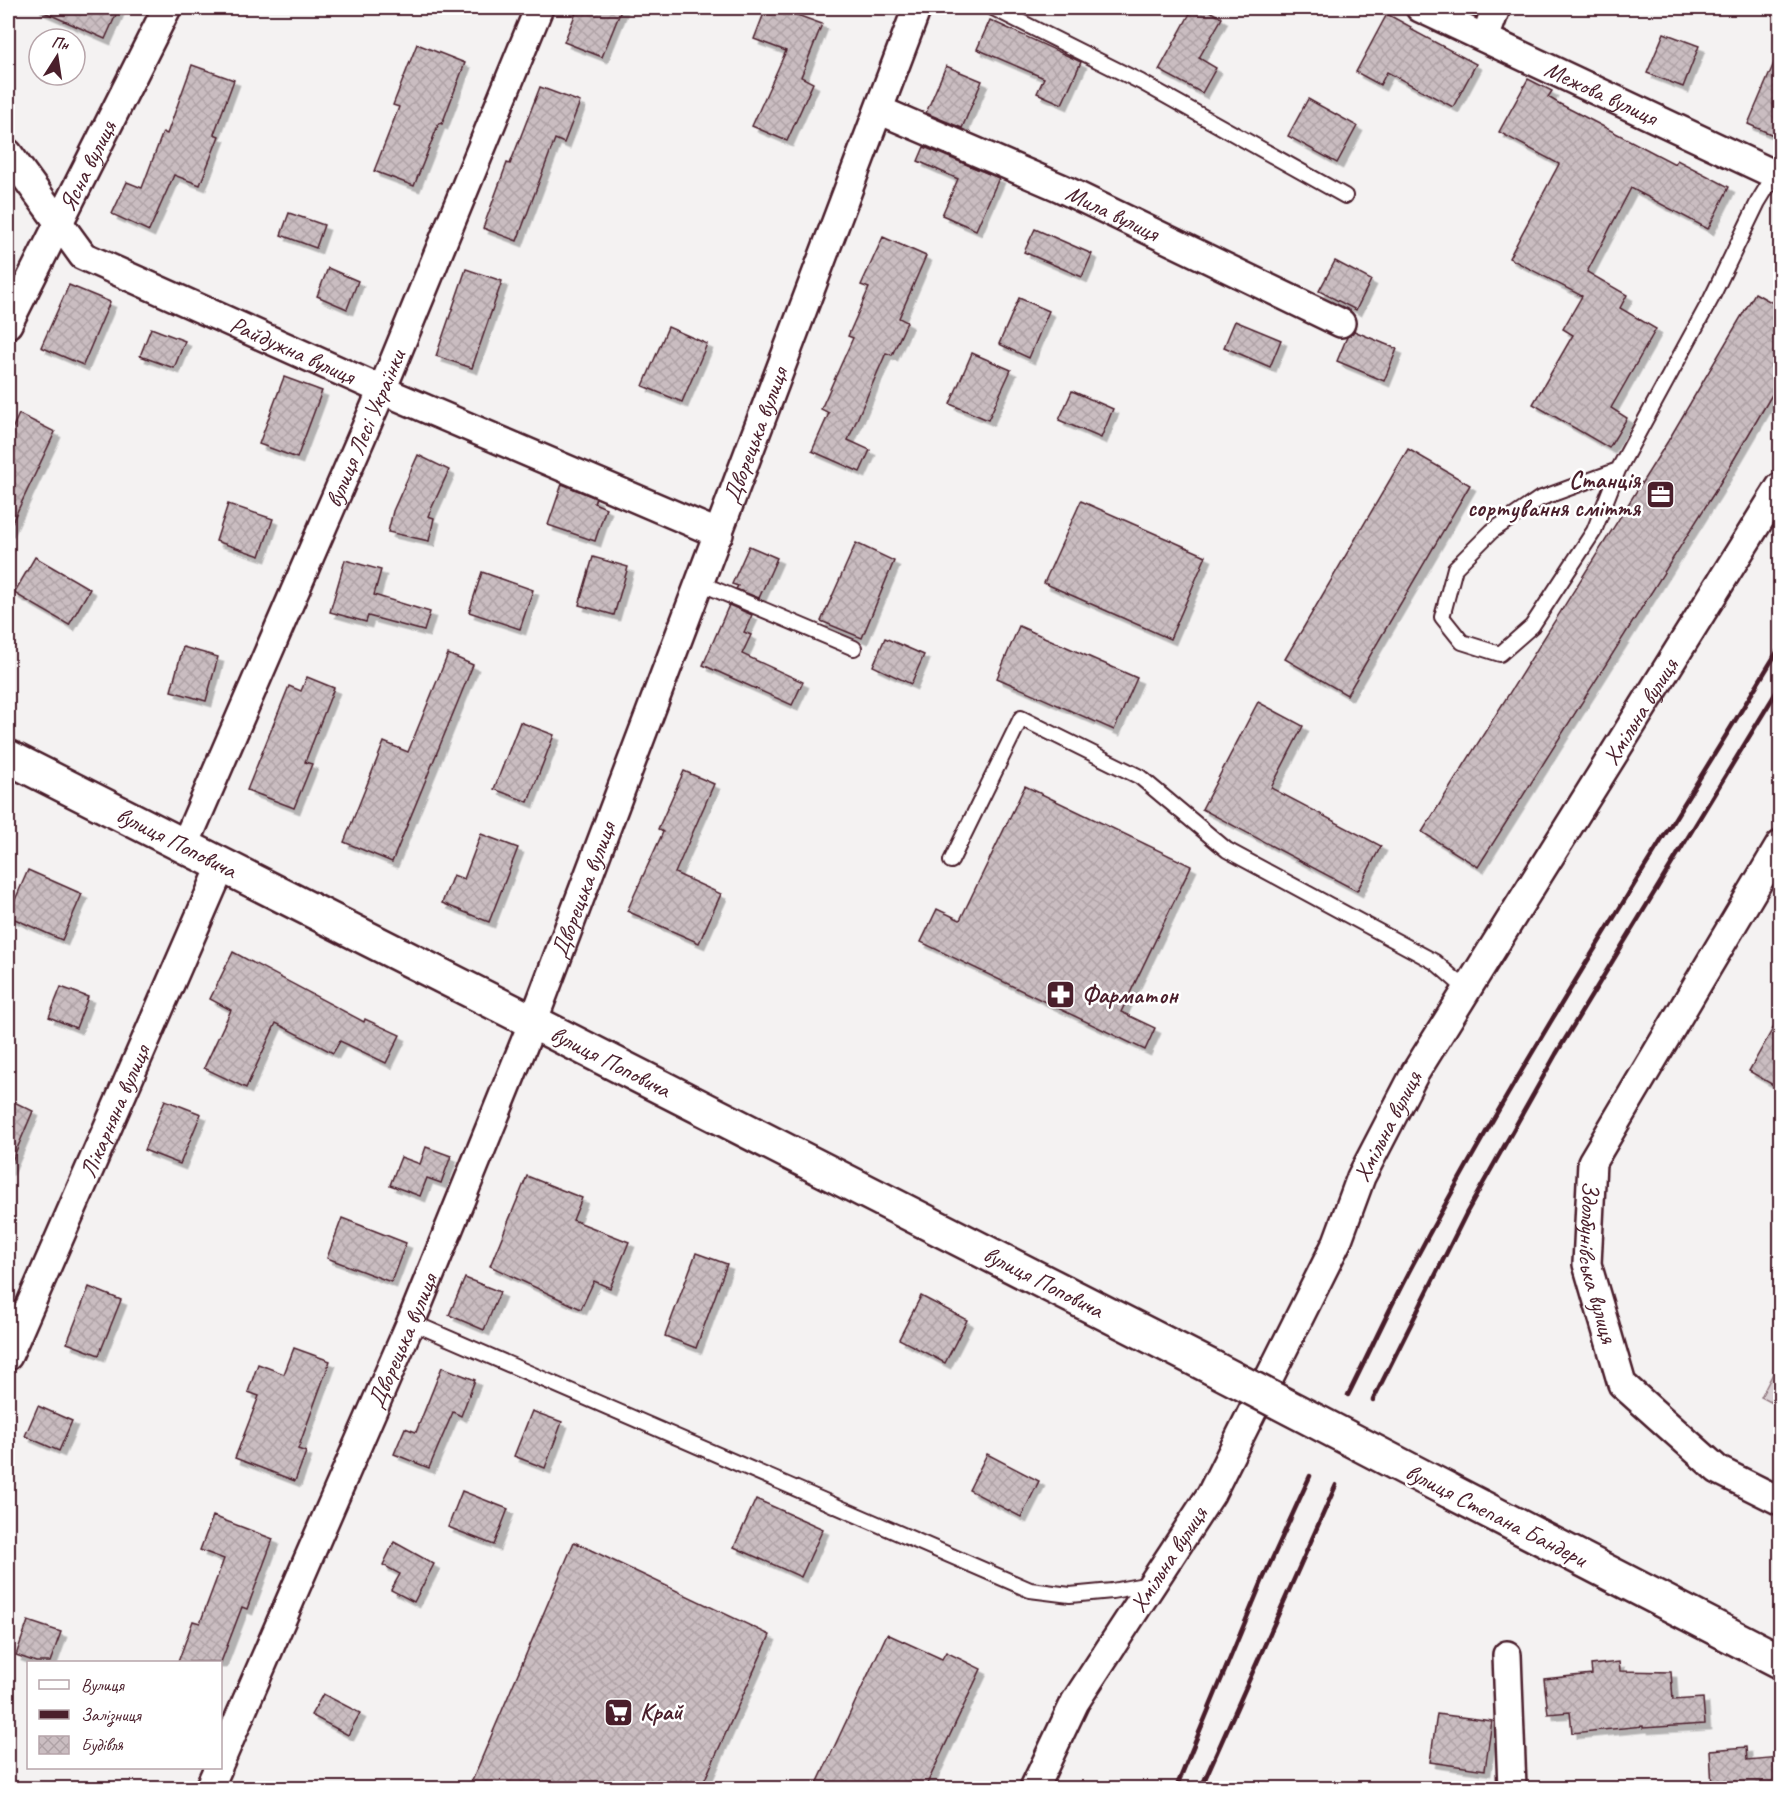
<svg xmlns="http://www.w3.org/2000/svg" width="1788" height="1796" font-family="Caveat,sans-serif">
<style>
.pitch{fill:#dbd2d5;stroke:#927880;stroke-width:1.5}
.building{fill:url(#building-cross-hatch);stroke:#4a1f2b;stroke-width:1.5;filter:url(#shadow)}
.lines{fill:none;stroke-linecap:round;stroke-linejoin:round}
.lane-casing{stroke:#4a1f2b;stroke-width:18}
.street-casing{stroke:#4a1f2b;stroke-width:32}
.secondary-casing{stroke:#4a1f2b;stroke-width:38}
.lane{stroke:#fff;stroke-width:14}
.street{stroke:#fff;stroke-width:27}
.secondary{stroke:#fff;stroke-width:33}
.rail{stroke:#4a1f2b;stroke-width:4.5}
.secondary-bridge-casing{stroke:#4a1f2b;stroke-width:38;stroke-linecap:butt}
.secondary-bridge{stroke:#fff;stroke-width:33}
.labels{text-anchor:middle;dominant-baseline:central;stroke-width:5;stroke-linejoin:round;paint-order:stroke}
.street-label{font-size:24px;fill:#4a1f2b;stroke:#fff}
.poi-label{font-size:24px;font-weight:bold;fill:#4a1f2b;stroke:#fff;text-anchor:start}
</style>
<defs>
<pattern id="building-cross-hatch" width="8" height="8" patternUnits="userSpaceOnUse" patternTransform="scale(1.5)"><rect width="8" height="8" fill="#cabdc1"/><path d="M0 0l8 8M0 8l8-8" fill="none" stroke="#afa2a6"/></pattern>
<filter id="shadow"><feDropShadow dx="5.5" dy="5.5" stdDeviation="0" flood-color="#0004"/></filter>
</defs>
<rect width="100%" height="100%" fill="#f4f2f2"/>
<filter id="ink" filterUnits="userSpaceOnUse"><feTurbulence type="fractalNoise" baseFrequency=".0167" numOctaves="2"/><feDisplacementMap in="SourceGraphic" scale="12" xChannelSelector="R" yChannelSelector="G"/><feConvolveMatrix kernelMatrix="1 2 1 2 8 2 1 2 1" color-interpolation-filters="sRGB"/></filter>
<g filter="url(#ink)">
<polygon class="pitch" points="1780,1360 1780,1407 1761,1397"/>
<g class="building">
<polygon points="35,8 119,8 105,39"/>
<polygon points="578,8 622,8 602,57 564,42"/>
<polygon points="766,8 778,8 822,24 801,77 813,83 787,141 752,126 786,51 754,39"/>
<polygon points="1193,8 1204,8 1222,18 1199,58 1216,68 1202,93 1159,70"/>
<polygon points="1387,14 1411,27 1410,29 1476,64 1453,107 1387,72 1380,85 1356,72"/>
<polygon points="990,20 1081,62 1062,104 1037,93 1044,78 977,49"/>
<polygon points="1664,33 1699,46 1683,87 1647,73"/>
<polygon points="417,44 465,63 442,124 439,123 414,186 374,171 399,107 393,105"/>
<polygon points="1780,49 1780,138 1748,124"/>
<polygon points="192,65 234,80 214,134 219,136 200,185 174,175 149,231 112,214 127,182 142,188 163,132 167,134"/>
<polygon points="946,66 982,81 962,128 926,113"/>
<polygon points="1528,79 1552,91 1548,97 1560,104 1675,164 1677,160 1729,187 1708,229 1631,188 1587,272 1627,295 1620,308 1656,329 1611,408 1627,418 1609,448 1533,404 1573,335 1563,329 1582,296 1509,258 1559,164 1499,132"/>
<polygon points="540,87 580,102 564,143 555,139 517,241 483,228 507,163 510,164"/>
<polygon points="1308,99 1357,126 1337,163 1288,136"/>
<polygon points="924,147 999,178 976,230 942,215 958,179 918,161"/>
<polygon points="289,213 324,225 316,248 281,235"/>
<polygon points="1035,229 1092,254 1082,277 1024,252"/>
<polygon points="883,237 926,256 899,318 907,322 892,355 886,353 848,440 870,450 860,472 812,451 829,413 821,409 853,338 848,336 869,288 861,285"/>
<polygon points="1335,261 1371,280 1356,310 1319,291"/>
<polygon points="328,268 358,281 347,309 317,296"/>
<polygon points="466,269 502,281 472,368 436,356"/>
<polygon points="69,285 110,302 83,365 41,347"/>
<polygon points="1755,293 1780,307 1780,381 1716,490 1478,867 1422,832 1668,441"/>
<polygon points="1019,298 1049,311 1029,358 999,344"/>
<polygon points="1235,321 1281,340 1270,367 1224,347"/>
<polygon points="668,327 707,344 682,402 643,386"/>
<polygon points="151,328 185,341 174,368 140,356"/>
<polygon points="1354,331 1397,349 1384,381 1337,361 1347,337"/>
<polygon points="972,353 1011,370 988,420 950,404"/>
<polygon points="284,377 322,391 297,458 259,444"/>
<polygon points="1072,391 1113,409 1101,438 1059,420"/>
<polygon points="19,414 55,432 8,531 8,438"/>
<polygon points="1408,449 1470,485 1347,695 1285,659"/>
<polygon points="418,455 449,470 428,516 434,518 429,541 388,532 393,511"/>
<polygon points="562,484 596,498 594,503 606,508 595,541 548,525"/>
<polygon points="1081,501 1206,556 1170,639 1044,583"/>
<polygon points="228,504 273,519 260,556 216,541"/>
<polygon points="856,543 894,561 862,638 821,621"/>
<polygon points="749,546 777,558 759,598 736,589 738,586 732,584"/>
<polygon points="35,557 90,589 69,625 14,593"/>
<polygon points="593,557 628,567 614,615 579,605"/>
<polygon points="345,560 381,570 374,595 430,612 424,631 368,616 366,622 330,612"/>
<polygon points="482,572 533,590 520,629 469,612"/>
<polygon points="729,605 752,615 744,632 751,635 742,654 803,682 792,705 703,665"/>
<polygon points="1019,626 1137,678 1114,730 997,678"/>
<polygon points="885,638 924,655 911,684 873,666"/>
<polygon points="183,647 218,657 206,701 171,691"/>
<polygon points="448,654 473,665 392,862 344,842 384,742 408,752"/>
<polygon points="307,677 334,688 305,762 312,764 294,808 247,790 289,686 301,691"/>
<polygon points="1258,702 1303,726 1271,788 1381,846 1357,891 1202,809"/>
<polygon points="520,722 554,735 528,802 494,789"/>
<polygon points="684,771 714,784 675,873 721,894 699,943 627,911 663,832 658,829"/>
<polygon points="1025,786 1191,866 1121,1012 1155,1028 1145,1050 921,942 937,909 960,920"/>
<polygon points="481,834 518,848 489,922 442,903 453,875 464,879"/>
<polygon points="28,870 82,894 62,940 8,916"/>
<polygon points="233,952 364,1022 365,1019 400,1035 386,1063 340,1041 333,1053 276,1023 246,1088 204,1068 231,1010 210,999"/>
<polygon points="61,987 88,997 76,1028 49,1017"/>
<polygon points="1780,1016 1780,1089 1749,1071"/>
<polygon points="8,1099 33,1111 8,1170"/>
<polygon points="165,1100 201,1114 180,1164 144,1150"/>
<polygon points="426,1147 451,1156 441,1183 427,1178 420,1196 390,1185 401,1157 420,1164"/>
<polygon points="527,1176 582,1198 573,1220 629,1242 610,1288 594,1281 581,1309 490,1266"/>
<polygon points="342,1218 406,1243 391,1282 327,1258"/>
<polygon points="696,1253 727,1264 696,1348 665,1336"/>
<polygon points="465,1278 500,1292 484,1330 449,1315"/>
<polygon points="89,1287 121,1300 99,1355 67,1343"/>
<polygon points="921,1296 967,1320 945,1363 899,1339"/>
<polygon points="294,1348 330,1361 298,1449 306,1452 295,1481 235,1458 259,1396 248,1392 258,1364 284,1374"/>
<polygon points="442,1367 475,1380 461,1416 453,1412 429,1468 394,1454 405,1428 416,1432"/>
<polygon points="38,1406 72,1421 59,1451 25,1436"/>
<polygon points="532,1411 562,1422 545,1468 514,1456"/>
<polygon points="987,1454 1039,1481 1021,1517 969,1490"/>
<polygon points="462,1491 508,1509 494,1545 448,1527"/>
<polygon points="756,1499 823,1529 801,1577 734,1547"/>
<polygon points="213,1516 273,1539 247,1609 242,1607 221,1662 178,1662 193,1621 200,1623 224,1559 200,1550"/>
<polygon points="394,1542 434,1564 414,1602 391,1590 400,1574 383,1565"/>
<polygon points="574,1542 770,1635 701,1788 469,1788"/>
<polygon points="28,1621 61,1632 50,1662 36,1662 16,1655"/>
<polygon points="887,1634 942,1659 946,1652 981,1669 925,1788 815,1788"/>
<polygon points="1619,1662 1620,1671 1671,1672 1673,1700 1703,1698 1705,1724 1643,1728 1643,1726 1572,1733 1570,1712 1548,1714 1544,1679 1592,1674 1591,1665"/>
<polygon points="323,1694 360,1713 348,1735 311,1715"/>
<polygon points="1437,1714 1492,1721 1485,1770 1430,1762"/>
<polygon points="1746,1747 1747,1760 1780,1757 1780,1788 1712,1788 1710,1750"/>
</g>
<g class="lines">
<defs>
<g id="lane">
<polyline points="993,8 1141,82 1345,196"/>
<polyline points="1618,470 1594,531 1532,626 1500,654 1462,642 1442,617 1455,568 1492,531 1539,499 1618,470 1711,299 1758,202 1775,174"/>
<polyline points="700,583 854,648"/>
<polyline points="951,861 1021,718 1140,777 1227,850 1435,962 1467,990"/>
<polyline points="411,1322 1030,1590 1070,1595 1112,1591 1150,1584"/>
</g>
<g id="street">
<path id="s1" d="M1420,8L1780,177"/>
<polyline points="1485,38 1496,8"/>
<path id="s2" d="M879,110L1061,188L1341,323"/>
<path id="s3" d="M8,153L83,256L382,390L719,534"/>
<path id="s4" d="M8,324L167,8"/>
<path id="s5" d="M1780,845L1592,1162L1587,1264L1622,1384L1718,1470L1780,1501"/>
<path id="s6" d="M184,847L382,390L539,8"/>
<path id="s7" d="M8,1356L222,865"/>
<polyline points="1507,1655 1512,1788"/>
<path id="s8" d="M220,1762L411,1322L533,1022L917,8"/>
<polyline points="209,1788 218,1768"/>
<path id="s9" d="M1034,1788L1075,1702L1211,1494L1337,1242L1361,1177L1415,1073L1780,487"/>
</g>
<g id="secondary">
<path id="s10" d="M8,757L533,1022L1213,1368"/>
<polyline points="1448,1490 1780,1661"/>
</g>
</defs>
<use href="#lane" class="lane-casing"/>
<use href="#street" class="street-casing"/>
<use href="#secondary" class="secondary-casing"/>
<use href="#lane" class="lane"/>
<use href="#street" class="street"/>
<use href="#secondary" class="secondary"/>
<g class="rail">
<path d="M1348,1395C1370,1351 1390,1307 1413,1264C1525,1053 1656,852 1780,647"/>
<polyline points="1373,1400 1467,1212 1556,1054 1780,686"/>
<polyline points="1176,1788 1263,1579 1310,1476"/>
<polyline points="1201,1788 1336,1485"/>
</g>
<defs>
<polyline id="secondary-bridge" points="1213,1368 1448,1490"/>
</defs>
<use href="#secondary-bridge" class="secondary-bridge-casing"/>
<use href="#secondary-bridge" class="secondary-bridge"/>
</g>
</g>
<defs>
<symbol id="office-square" viewBox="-11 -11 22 22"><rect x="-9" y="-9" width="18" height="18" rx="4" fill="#4a1f2b" stroke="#fff"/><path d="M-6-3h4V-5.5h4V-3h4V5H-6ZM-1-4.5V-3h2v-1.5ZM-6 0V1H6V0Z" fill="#fff"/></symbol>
<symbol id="pharmacy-square" viewBox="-11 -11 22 22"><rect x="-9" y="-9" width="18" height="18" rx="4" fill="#4a1f2b" stroke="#fff"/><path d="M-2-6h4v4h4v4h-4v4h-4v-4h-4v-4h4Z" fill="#fff"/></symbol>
<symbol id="supermarket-square" viewBox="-11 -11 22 22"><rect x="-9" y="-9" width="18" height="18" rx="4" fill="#4a1f2b" stroke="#fff"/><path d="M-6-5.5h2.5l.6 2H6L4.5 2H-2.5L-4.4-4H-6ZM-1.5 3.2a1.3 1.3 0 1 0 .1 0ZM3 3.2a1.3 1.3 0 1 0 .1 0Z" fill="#fff"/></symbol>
</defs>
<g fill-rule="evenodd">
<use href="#office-square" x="1644" y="478" width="33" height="33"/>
<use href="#pharmacy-square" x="1044" y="978" width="33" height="33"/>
<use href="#supermarket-square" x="602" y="1696" width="33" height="33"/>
</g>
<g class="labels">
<g class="street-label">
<text stroke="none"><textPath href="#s1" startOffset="200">Межова вулиця</textPath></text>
<text stroke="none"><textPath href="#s4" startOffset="177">Ясна вулиця</textPath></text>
<text stroke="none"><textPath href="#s2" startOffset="255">Мила вулиця</textPath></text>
<text stroke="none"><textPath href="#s3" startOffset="357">Райдужна вулиця</textPath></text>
<text stroke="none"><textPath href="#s6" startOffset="456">вулиця Лесі Українки</textPath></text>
<text stroke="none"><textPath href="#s8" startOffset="1431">Дворецька вулиця</textPath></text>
<text stroke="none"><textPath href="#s9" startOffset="1238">Хмільна вулиця</textPath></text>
<text stroke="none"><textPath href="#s10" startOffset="189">вулиця Поповича</textPath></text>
<text stroke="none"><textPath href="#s8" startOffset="945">Дворецька вулиця</textPath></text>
<text stroke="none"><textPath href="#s10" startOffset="675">вулиця Поповича</textPath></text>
<text stroke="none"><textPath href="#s7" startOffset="267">Лікарняна вулиця</textPath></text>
<text stroke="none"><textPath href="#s9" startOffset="752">Хмільна вулиця</textPath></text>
<text stroke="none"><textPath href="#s5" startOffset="470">Здолбунівська вулиця</textPath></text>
<text stroke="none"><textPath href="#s10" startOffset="1161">вулиця Поповича</textPath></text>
<text stroke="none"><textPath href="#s8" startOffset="459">Дворецька вулиця</textPath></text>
<text transform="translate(1496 1515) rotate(27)">вулиця Степана Бандери</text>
<text stroke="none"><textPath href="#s9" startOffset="266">Хмільна вулиця</textPath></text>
</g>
<g class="poi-label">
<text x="1640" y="480" text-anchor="end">Станція<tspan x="1640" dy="28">сортування сміття</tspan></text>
<text x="1082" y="995">Фарматон</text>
<text x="640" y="1712">Край</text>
</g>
</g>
<rect width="1788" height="1796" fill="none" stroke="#fff" stroke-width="30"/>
<rect x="15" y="15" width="1758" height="1766" fill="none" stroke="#4a1f2b" stroke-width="2" filter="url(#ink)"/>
<rect x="27" y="1661" width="195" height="108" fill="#ffffff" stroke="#b7a5aa" stroke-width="1.5"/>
<rect x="39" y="1680" width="30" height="9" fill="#ffffff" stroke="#b7a5aa" stroke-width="1.5"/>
<text x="81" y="1691" font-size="18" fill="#4a1f2b">Вулиця</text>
<rect x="39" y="1710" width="30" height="9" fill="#4a1f2b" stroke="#b7a5aa" stroke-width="1.5"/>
<text x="81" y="1721" font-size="18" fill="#4a1f2b">Залізниця</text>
<rect x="39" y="1736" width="30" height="18" fill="url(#building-cross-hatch)" stroke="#b7a5aa" stroke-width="1.5"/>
<text x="81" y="1751" font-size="18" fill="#4a1f2b">Будівля</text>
<g transform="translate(57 57) rotate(12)"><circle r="28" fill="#ffffff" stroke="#b7a5aa" stroke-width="1.5"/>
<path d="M0-4.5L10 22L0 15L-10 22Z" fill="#4a1f2b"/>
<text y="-9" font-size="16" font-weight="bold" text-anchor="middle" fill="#4a1f2b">Пн</text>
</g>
</svg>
